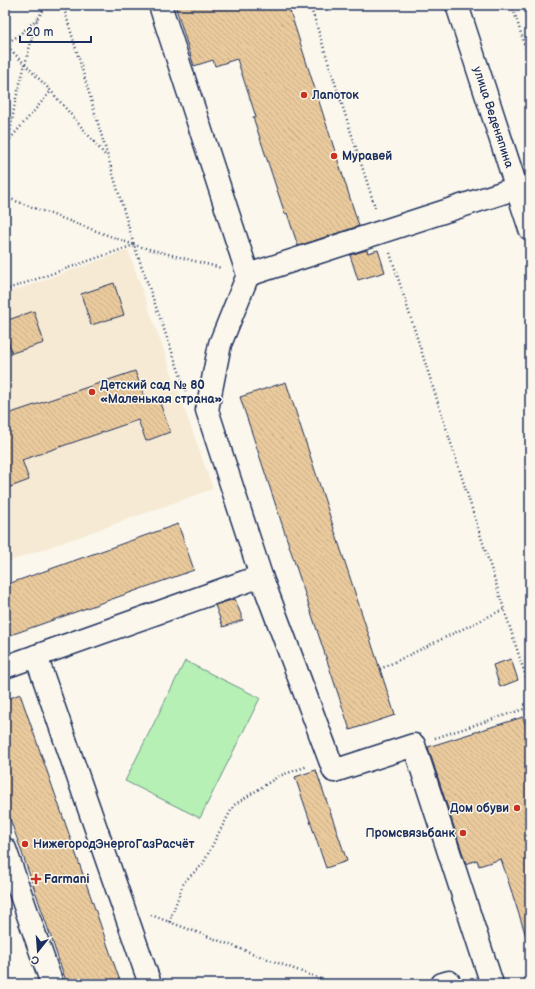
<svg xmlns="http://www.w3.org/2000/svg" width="535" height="989" font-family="'Balsamiq Sans',sans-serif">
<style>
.built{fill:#f6ead4}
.park{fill:#b6f0b4;stroke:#689089}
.building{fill:url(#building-back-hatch);stroke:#1b2f5e}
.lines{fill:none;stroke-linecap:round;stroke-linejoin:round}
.minor-casing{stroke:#1b2f5e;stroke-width:25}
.major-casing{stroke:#1b2f5e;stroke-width:25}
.path{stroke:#1b2f5e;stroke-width:2.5;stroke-dasharray:1 3;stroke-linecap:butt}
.minor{stroke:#fbf7ec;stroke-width:22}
.major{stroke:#fbf7ec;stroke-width:22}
.poi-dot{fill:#c8321e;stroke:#fbf7ec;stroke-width:1.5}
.labels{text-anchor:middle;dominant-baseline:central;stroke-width:3;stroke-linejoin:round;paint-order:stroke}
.poi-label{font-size:12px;font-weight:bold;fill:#1b2f5e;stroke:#fbf7ec;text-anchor:start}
.street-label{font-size:12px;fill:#1b2f5e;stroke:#fbf7ec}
</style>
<defs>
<pattern id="building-back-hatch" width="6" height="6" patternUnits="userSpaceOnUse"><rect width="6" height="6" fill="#eaca9c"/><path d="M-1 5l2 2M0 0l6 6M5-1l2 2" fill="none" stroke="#c8ae89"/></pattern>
</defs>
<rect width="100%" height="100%" fill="#fbf7ec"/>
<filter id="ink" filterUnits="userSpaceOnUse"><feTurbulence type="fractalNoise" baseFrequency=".025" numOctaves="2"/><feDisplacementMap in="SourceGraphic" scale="8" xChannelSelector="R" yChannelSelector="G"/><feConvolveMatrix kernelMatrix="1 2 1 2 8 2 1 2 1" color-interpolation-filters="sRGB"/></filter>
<g filter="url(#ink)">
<polygon class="built" points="128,250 213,489 5,563 5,294"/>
<polygon class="park" points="185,661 260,698 200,818 125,781"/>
<g class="building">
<polygon points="175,5 288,5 359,226 298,246 287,213 285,214 253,117 256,117 237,59 215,66 213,60 194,66"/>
<polygon points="367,250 368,253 378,250 385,272 358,280 350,255"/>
<polygon points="114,283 124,315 91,325 81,294"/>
<polygon points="34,311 44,343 12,353 5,332 5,321"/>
<polygon points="135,371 147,404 159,400 170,432 146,441 138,420 22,460 29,480 5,489 5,415"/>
<polygon points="286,382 395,715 350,730 240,397"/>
<polygon points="178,524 194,570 5,637 5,585"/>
<polygon points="235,599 243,620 223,627 215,605"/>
<polygon points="511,659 518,680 500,687 493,665"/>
<polygon points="20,694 69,834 121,984 67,984 20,847 5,805 5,700"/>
<polygon points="523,717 530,739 530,935 526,936 501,859 479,866 477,860 466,864 428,747"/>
<polygon points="316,770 347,861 326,868 295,777"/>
</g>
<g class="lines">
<defs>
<g id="minor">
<polyline points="160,5 248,275 220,344 207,410 261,576 334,771 414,745 492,984"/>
<polyline points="248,275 517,188"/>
<polyline points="36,656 150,984"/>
<polyline points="5,667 261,576"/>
<polyline points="5,849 52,984"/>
<polyline points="442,984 449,982"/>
</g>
<g id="major">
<path id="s1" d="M457,5L530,229"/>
</g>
</defs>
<use href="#minor" class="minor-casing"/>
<use href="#major" class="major-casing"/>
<g class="path">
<polyline points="63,5 134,245 186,391"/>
<polyline points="310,5 376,210"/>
<polyline points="512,5 530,62"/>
<polyline points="5,44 51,91 106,156"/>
<polyline points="5,44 18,36 37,19"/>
<polyline points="10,139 51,91"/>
<polyline points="5,145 9,140 15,102 37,19 47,5"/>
<polyline points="5,197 134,245"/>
<polyline points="390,253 530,690"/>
<polyline points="5,290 134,245 221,268"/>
<polyline points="380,669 504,609"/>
<polyline points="435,738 530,707"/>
<polyline points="151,915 334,984"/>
<polyline points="169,922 184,882 203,864 218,834 234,805 279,776 308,766"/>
</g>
<use href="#minor" class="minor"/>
<use href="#major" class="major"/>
</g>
</g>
<g class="poi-dot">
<circle cx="304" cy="95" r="4"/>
<circle cx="334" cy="156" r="4"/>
<circle cx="92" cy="392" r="4"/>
<circle cx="517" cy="808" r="4"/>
<circle cx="463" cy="833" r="4"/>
<circle cx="25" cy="844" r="4"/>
<path d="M34 873h4v4h4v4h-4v4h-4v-4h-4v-4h4z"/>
</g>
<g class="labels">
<g class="poi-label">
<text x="312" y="95">Лапоток</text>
<text x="342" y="156">Муравей</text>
<text x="100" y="385">Детский сад № 80<tspan x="100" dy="14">«Маленькая страна»</tspan></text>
<text x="509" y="808" text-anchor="end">Дом обуви</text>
<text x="455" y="833" text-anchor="end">Промсвязьбанк</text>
<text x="33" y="844">НижегородЭнергоГазРасчёт</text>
<text x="44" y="879">Farmani</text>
</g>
<g class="street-label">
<text stroke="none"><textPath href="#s1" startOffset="118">улица Веденяпина</textPath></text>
</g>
</g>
<rect width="535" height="989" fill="none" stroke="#fbf7ec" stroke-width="20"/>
<rect x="10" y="10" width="515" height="969" fill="none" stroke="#1b2f5e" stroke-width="1.5" filter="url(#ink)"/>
<g transform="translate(38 951) rotate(197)" stroke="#fbf7ec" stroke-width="3" paint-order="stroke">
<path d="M0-3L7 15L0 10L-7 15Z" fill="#1b2f5e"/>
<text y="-6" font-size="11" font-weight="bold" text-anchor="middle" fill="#1b2f5e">С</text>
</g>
<path d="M20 36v6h71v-6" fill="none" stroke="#1b2f5e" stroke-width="2"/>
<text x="26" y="36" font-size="12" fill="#1b2f5e" stroke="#fbf7ec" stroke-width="3" paint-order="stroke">20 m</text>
</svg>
